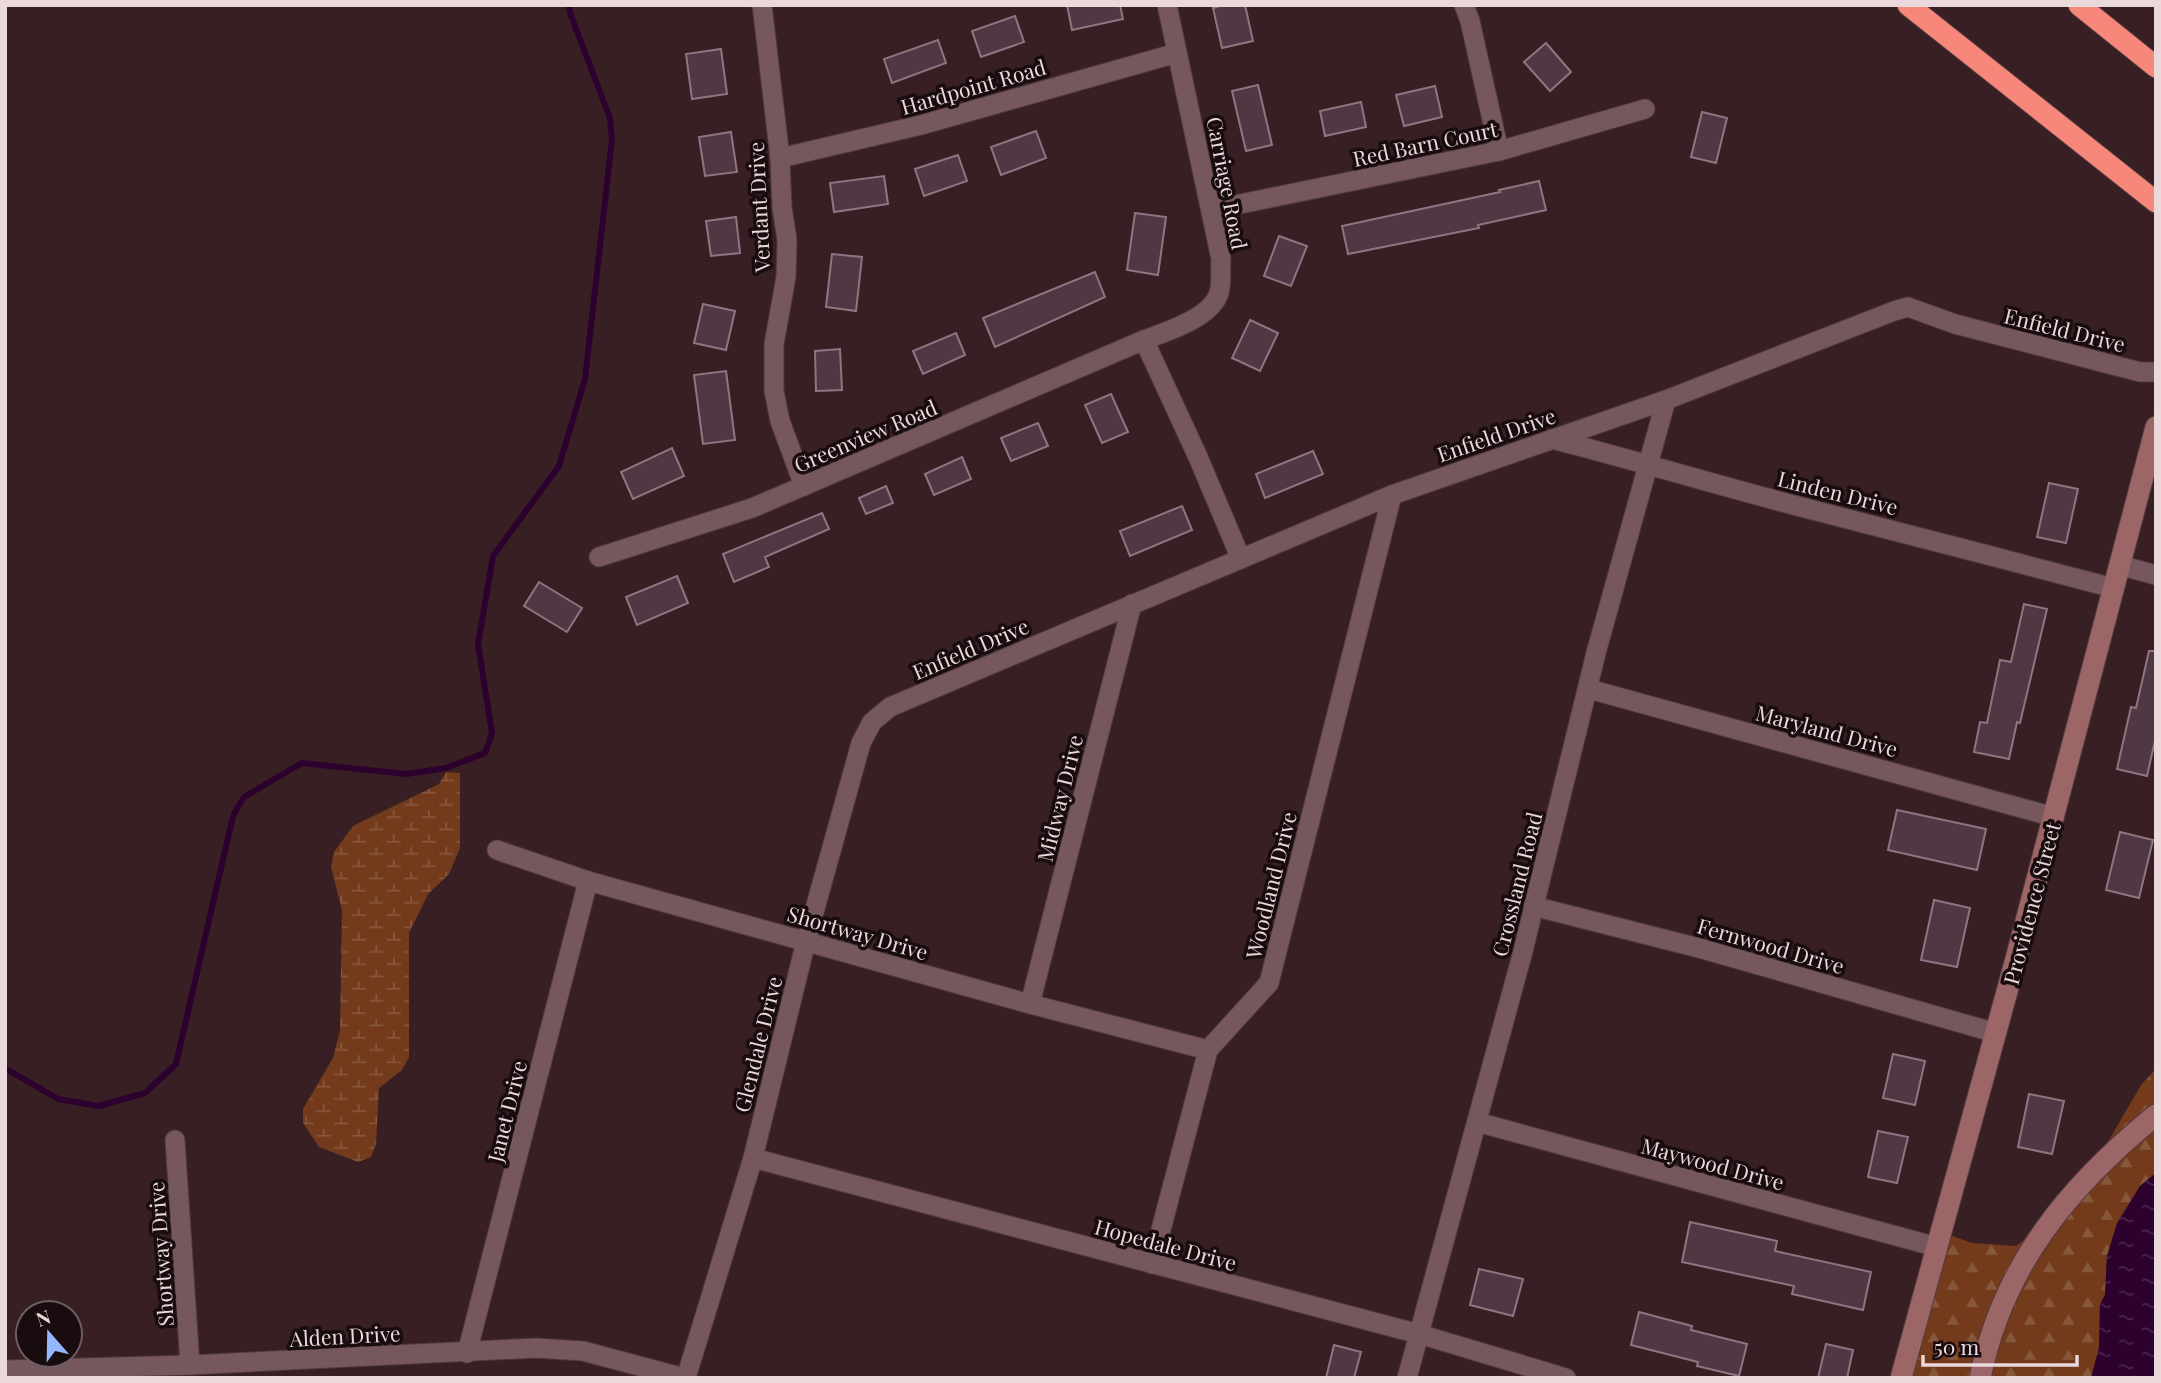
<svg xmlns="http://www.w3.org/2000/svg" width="2161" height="1383" font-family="'Playfair Display',serif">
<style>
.forest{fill:url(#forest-firs)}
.wetland{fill:url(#wetland-marsh)}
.water{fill:url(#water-ripples)}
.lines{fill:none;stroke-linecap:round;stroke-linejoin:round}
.stream{stroke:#2c012e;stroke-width:6}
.building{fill:#503744;stroke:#907482;stroke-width:2}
.street-casing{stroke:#4f3a3e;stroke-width:21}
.secondary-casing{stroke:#4f3a3e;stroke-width:23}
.highway-casing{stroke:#4f3a3e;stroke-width:23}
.street{stroke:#75575d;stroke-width:19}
.secondary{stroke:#9c6566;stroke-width:21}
.highway{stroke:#f6877a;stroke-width:21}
.labels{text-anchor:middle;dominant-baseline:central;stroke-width:7;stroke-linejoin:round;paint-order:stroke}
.street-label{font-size:21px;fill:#ead8db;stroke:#180c0f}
</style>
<defs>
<pattern id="forest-firs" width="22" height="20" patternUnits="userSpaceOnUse" patternTransform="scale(1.75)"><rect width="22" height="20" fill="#733b1b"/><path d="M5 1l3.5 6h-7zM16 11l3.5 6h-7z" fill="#87573c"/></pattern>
<pattern id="wetland-marsh" width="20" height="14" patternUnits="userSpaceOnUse" patternTransform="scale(1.75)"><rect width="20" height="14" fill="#733b1b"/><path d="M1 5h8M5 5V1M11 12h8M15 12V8" fill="none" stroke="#87573c"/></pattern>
<pattern id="water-ripples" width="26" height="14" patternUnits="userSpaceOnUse" patternTransform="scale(1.75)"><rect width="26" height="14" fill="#2c012e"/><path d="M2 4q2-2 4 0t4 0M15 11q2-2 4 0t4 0" fill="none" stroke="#4b254c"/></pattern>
</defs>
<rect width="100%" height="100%" fill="#381f24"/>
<polygon class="forest" points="2156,1069 2156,1173 2140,1186 2107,1256 2105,1295 2100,1304 2099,1348 2091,1378 1902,1378 1944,1233 1972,1243 2016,1246 2036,1232 2105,1147 2141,1085"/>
<polygon class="wetland" points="446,772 460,773 460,848 449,874 428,894 409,933 409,1057 402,1070 379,1088 376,1144 371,1157 358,1162 319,1147 303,1123 303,1109 333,1058 340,1030 342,910 331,867 334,852 353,826 439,784"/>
<polygon class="water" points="2156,1173 2156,1378 2091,1378 2099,1348 2100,1304 2105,1295 2107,1256 2117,1223 2140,1186"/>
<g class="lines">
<polyline class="stream" points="5,1068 58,1099 99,1106 145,1093 176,1064 233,816 244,797 302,763 406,774 446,768 485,753 492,733 478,644 493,556 559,466 585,379 612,139 610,118 570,13 569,5"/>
</g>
<g class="building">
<polygon points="1067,5 1120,5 1123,19 1072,30"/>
<polygon points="1224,5 1245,5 1253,41 1222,48 1213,8"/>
<polygon points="1015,16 1024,42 981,57 972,31"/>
<polygon points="938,40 946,63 892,83 884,59"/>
<polygon points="1546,43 1571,72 1550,91 1524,62"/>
<polygon points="721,49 727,94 692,99 686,54"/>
<polygon points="1258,85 1272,145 1246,151 1232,91"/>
<polygon points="1435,86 1442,117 1404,126 1396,95"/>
<polygon points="1361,102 1366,127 1325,136 1320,111"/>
<polygon points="1702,112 1727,118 1716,163 1691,157"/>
<polygon points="1036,131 1046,158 1001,175 991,147"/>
<polygon points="731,132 737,172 705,176 699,137"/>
<polygon points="958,155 967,181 924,196 915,169"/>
<polygon points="884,176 888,204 834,212 830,183"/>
<polygon points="1539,181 1546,210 1478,225 1479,228 1348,254 1342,226 1500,192 1499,190"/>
<polygon points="1135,213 1166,217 1158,275 1127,270"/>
<polygon points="736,217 740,253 711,256 706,221"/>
<polygon points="1279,236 1307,246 1291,286 1264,276"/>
<polygon points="832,254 862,257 856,311 826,307"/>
<polygon points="1095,272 1105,297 995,347 983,318"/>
<polygon points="703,304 735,311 726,350 694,343"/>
<polygon points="1250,320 1278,333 1260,371 1232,358"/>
<polygon points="956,333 965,355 923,374 913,351"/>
<polygon points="840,349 842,390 816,391 815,351"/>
<polygon points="726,371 735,440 703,444 694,375"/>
<polygon points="1111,394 1128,432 1102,443 1085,405"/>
<polygon points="1038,423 1048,446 1011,461 1001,438"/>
<polygon points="672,448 684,476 633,499 621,472"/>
<polygon points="1313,451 1323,474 1265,498 1256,474"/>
<polygon points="962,457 971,479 934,495 925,474"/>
<polygon points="2049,483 2078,489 2066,543 2037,537"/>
<polygon points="886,486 893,503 866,514 859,498"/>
<polygon points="1182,506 1192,530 1130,556 1120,531"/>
<polygon points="822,513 829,529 765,557 769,567 734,582 723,554"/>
<polygon points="677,576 688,603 637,625 626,597"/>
<polygon points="539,582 582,608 567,632 524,606"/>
<polygon points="2024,604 2047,609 2020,723 2017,722 2009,759 1974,752 1980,722 1987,723 2000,660 2011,662"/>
<polygon points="2149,651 2156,651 2156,736 2147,776 2117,769 2131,707 2136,708"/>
<polygon points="1897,810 1986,829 1977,870 1888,850"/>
<polygon points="2120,832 2153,840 2139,898 2106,890"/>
<polygon points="1934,900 1970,908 1957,967 1921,960"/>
<polygon points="1893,1054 1925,1061 1915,1105 1883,1098"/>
<polygon points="2029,1094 2064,1101 2052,1154 2018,1147"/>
<polygon points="1878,1131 1908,1137 1897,1183 1868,1177"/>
<polygon points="1690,1222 1777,1241 1775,1251 1871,1272 1863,1310 1792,1294 1794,1286 1682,1262"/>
<polygon points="1479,1269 1523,1279 1513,1316 1470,1305"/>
<polygon points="1639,1312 1692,1326 1691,1330 1747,1344 1739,1376 1697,1366 1698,1362 1631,1345"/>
<polygon points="1826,1344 1853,1350 1847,1378 1818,1378"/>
<polygon points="1334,1345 1361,1352 1354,1378 1326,1378"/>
</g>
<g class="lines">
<defs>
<g id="street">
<polyline points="762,5 780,158 782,207 787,240 786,277 774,344 774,391 780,421 804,486"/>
<polyline points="1464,5 1470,21 1499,151"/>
<polyline points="780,158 921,125 1177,53"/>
<polyline points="1211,210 1499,151 1645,109"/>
<polyline points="1144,340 1198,457 1241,559"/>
<path d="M1552,439C1638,461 1723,487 1809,509C1910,535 2012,561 2113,588"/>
<path d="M599,557L752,508L1144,340C1166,332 1211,318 1219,293C1222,283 1220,270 1221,259L1167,5"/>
<polyline points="2119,565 2156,575"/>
<polyline points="1589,689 2054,817"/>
<polyline points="497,850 588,881 1030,1004 1208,1050"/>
<polyline points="1533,906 1699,948 1996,1033"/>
<polyline points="1030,1004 1132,604"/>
<polyline points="1477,1122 1937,1247"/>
<polyline points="175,1140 190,1365"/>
<polyline points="753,1158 1419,1334 1566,1378"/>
<polyline points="1152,1264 1208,1050 1269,983 1392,495"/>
<polyline points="467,1353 588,881"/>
<polyline points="5,1370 190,1365 536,1348 583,1351 684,1378"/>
<polyline points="686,1378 753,1158 806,941 861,743 872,722 890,707 1392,495 1666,400 1894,311 1908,307 1955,324 2140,372 2156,372"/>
<polyline points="1407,1378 1522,955 1596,653 1666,400"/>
</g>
<g id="secondary">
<polyline points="1901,1378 2017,955 2156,427"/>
<path d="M1980,1378C2003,1265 2069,1186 2156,1115"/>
</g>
<g id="highway">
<polyline points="1908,5 2156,202"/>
<polyline points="2079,5 2156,67"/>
</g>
</defs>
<use href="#street" class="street-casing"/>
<use href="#secondary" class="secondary-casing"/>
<use href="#highway" class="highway-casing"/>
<use href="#street" class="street"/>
<use href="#secondary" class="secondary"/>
<use href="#highway" class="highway"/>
</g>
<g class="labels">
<g class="street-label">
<text transform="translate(973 86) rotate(-16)">Hardpoint Road</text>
<text transform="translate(1425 143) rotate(-12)">Red Barn Court</text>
<text transform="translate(1228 183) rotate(79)">Carriage Road</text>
<text transform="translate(758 207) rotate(-93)">Verdant Drive</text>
<text transform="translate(2065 329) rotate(14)">Enfield Drive</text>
<text transform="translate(1496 434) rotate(-19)">Enfield Drive</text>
<text transform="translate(865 435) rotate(-23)">Greenview Road</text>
<text transform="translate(1838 492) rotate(14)">Linden Drive</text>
<text transform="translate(970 648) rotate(-23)">Enfield Drive</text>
<text transform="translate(1827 730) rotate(15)">Maryland Drive</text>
<text transform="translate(1059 798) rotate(-76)">Midway Drive</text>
<text transform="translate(1516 884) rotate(-76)">Crossland Road</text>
<text transform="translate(1270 885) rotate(-76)">Woodland Drive</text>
<text transform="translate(2031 903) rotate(-75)">Providence Street</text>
<text transform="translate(858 932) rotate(16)">Shortway Drive</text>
<text transform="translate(1771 945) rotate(16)">Fernwood Drive</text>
<text transform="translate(757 1044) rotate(-76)">Glendale Drive</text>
<text transform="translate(506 1111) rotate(-76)">Janet Drive</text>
<text transform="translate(1713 1163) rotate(15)">Maywood Drive</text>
<text transform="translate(1166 1244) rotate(15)">Hopedale Drive</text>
<text transform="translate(160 1254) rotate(-94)">Shortway Drive</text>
<text transform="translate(345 1335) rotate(-3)">Alden Drive</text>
</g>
</g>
<rect width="2161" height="1383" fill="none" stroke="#ead8db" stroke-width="14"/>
<g transform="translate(49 1334) rotate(340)"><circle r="33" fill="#180c0f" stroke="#6c5e61" stroke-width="2"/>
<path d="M0-5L12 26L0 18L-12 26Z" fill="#96b6fd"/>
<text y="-10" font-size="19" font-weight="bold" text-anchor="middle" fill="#ead8db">N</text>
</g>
<path d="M1923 1355v10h154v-10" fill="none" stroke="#ead8db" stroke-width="3.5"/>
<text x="1934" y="1355" font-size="21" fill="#ead8db" stroke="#180c0f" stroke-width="5" paint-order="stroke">50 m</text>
</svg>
